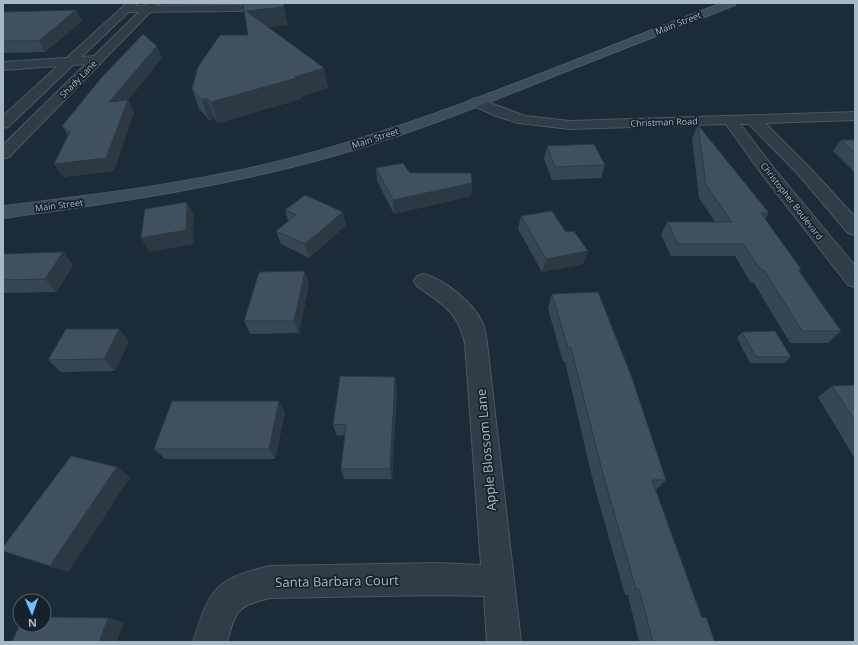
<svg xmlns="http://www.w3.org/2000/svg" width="858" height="645" font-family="'Open Sans',sans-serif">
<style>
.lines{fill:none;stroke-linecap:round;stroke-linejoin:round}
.minor-casing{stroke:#4b5862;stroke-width:2}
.tertiary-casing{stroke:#4b5862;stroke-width:2}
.secondary-casing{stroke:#4b5862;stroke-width:2}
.minor{fill:#303d47;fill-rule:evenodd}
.tertiary{fill:#303d47;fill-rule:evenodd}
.secondary{fill:#3d4d5b;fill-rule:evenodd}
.wall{fill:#364652}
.shaded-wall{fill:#2c3942}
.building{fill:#3f515f;stroke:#2c3942}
.labels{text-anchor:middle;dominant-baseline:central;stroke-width:3.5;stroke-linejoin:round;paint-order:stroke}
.far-street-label{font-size:9px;fill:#a9b8c5;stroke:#16222b}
.near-street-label{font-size:13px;fill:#a9b8c5;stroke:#16222b}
</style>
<rect width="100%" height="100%" fill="#1c2b37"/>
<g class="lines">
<defs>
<g id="minor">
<polygon points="253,3 280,3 275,6 238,11 127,12 122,9 127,6 238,5"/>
<polygon points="96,56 100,57 102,60 100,63 3,70 3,62"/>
<polygon points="477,98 525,116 570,121 855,112 855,120 765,123 811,169 855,217 855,235 848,233 799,175 749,124 740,124 776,171 855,266 855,287 848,285 764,177 726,124 570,129 518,123 496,116 472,105 470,102 472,99"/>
<path d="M424,274C445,280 474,303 483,324C485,330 486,337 487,343L521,642H487L484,596L438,595L270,598C237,606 236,610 227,642H193C210,589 214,579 270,566L438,563L481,565L465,343C458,311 442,304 417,286L414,281L417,276Z"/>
</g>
<g id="tertiary">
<polygon points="127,3 138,3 8,127 3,128 3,116"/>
<polygon points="148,3 159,3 9,157 3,159 3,145"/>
</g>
<path id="secondary" d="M722,3H736L735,5C676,28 617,51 559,74C490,102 421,130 350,151C237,185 120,202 3,218V206C102,194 203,182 300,156C444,117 582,56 722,3Z"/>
</defs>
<use href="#minor" class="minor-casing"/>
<use href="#tertiary" class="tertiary-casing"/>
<use href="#secondary" class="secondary-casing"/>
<use href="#minor" class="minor"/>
<use href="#tertiary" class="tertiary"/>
<use href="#secondary" class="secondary"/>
</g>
<g class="wall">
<polygon points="243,3 288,25 268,27 324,68 328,88 300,97 301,99 218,123 215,119 209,120 199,109 192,89 248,35"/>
<polygon points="3,12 82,21 45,52 3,53"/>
<polygon points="162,58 128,100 134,112 114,171 63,177 54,164 68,135 62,126"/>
<polygon points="698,125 769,213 765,219 801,269 800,271 841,331 828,343 790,343 754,283 751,283 735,256 671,256 661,235 667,222 715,222 699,198 692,138"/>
<polygon points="841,140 855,140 855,173 833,151"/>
<polygon points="547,146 605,165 601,178 552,180 544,159"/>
<polygon points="376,168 472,183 471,196 394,214 377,181"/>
<polygon points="285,210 346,225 309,258 281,244 276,231 288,221"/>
<polygon points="521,216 583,264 542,272 518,229"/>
<polygon points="63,252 73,266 56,292 3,293 3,254"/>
<polygon points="309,284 299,333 250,334 244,321"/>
<polygon points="552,294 666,480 656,490 702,618 715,642 639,642 628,595 625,595 594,485 565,362 563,362 548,309"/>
<polygon points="742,332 791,357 784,363 750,363 737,338"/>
<polygon points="129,341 115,371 61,372 48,360"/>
<polygon points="855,385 855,459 818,397 832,386"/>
<polygon points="397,389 392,479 344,479 341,469 345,435 337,436 333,425"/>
<polygon points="285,412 275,459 165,459 154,449"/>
<polygon points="130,477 68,572 20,557 3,551"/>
</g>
<g class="shaded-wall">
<polygon points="284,7 288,25 250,29 246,11"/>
<polygon points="76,10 82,21 45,52 39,41"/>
<polygon points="157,46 162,58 116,114 109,102"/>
<polygon points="324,68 328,88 300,97 301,99 218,123 211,102"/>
<polygon points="207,98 215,119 209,120 202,100"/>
<polygon points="128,100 134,112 114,171 63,177 54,164"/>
<polygon points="472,183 471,196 394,214 393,200"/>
<polygon points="187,202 194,215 193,244 149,252 141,238"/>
<polygon points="343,212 346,225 309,258 305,244"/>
<polygon points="588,251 583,264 542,272 546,259"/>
<polygon points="63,252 73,266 56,292 45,279"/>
<polygon points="305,271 309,284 299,333 294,321"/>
<polygon points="119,329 129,341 115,371 104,359"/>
<polygon points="395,377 397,389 392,479 390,469"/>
<polygon points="279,401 285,412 275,459 269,449"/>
<polygon points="117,467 130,477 68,572 50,566"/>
<polygon points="108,618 124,622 117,642 99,642"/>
</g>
<g class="building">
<polygon points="243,3 283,3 284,7 246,11 324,68 295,77 297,78 211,102 207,98 202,100 192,89 198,67 220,35 248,35"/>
<polygon points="76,10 39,41 3,41 3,12"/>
<polygon points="143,34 157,46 109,102 128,100 106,158 54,164 70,132 62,126 102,77"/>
<polygon points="698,125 769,213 761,213 801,269 798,270 841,331 802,331 764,270 761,270 743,244 678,244 667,222 732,222 706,185"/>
<polygon points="841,140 855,140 855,153"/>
<polygon points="594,144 605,165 555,167 547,146"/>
<polygon points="403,163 410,173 471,173 472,183 393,200 376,168"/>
<polygon points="305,195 343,212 305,244 276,231 296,215 285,210"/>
<polygon points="187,202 186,230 141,238 145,209"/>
<polygon points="552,211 566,232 574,231 588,251 546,259 521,216"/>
<polygon points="63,252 45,279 3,280 3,254"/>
<polygon points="305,271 294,321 244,321 259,272"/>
<polygon points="598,292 632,378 666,480 652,480 702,618 706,617 715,642 653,642 639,589 636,589 603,474 571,348 568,348 552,294"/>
<polygon points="66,329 119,329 104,359 48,360"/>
<polygon points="775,331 791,357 756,357 742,332"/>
<polygon points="340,376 395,377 390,469 341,469 346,424 333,425"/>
<polygon points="855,385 855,421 832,386"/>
<polygon points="172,401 279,401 269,449 154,449"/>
<polygon points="71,456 117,467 50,566 3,551 3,547"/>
<polygon points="44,617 108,618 99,642 12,642 20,624 20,625 44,625"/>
</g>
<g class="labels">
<g class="far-street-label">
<text transform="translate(678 23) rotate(-21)">Main Street</text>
<text transform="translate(78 79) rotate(-46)">Shady Lane</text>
<text transform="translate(664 122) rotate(-2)">Christman Road</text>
<text transform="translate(375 138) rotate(-18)">Main Street</text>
<text transform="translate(792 201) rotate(52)">Christopher Boulevard</text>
<text transform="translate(59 205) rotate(-7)">Main Street</text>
</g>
<g class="near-street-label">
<text transform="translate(486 450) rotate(-95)">Apple Blossom Lane</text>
<text transform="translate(337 581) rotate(-1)">Santa Barbara Court</text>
</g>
</g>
<rect width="858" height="645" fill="none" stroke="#a9b8c5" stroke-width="8"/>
<g transform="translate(32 613) rotate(178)"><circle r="19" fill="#16222b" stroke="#515e69"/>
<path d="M0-3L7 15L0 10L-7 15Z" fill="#74beff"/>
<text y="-6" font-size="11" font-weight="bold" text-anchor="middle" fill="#a9b8c5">N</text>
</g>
</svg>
